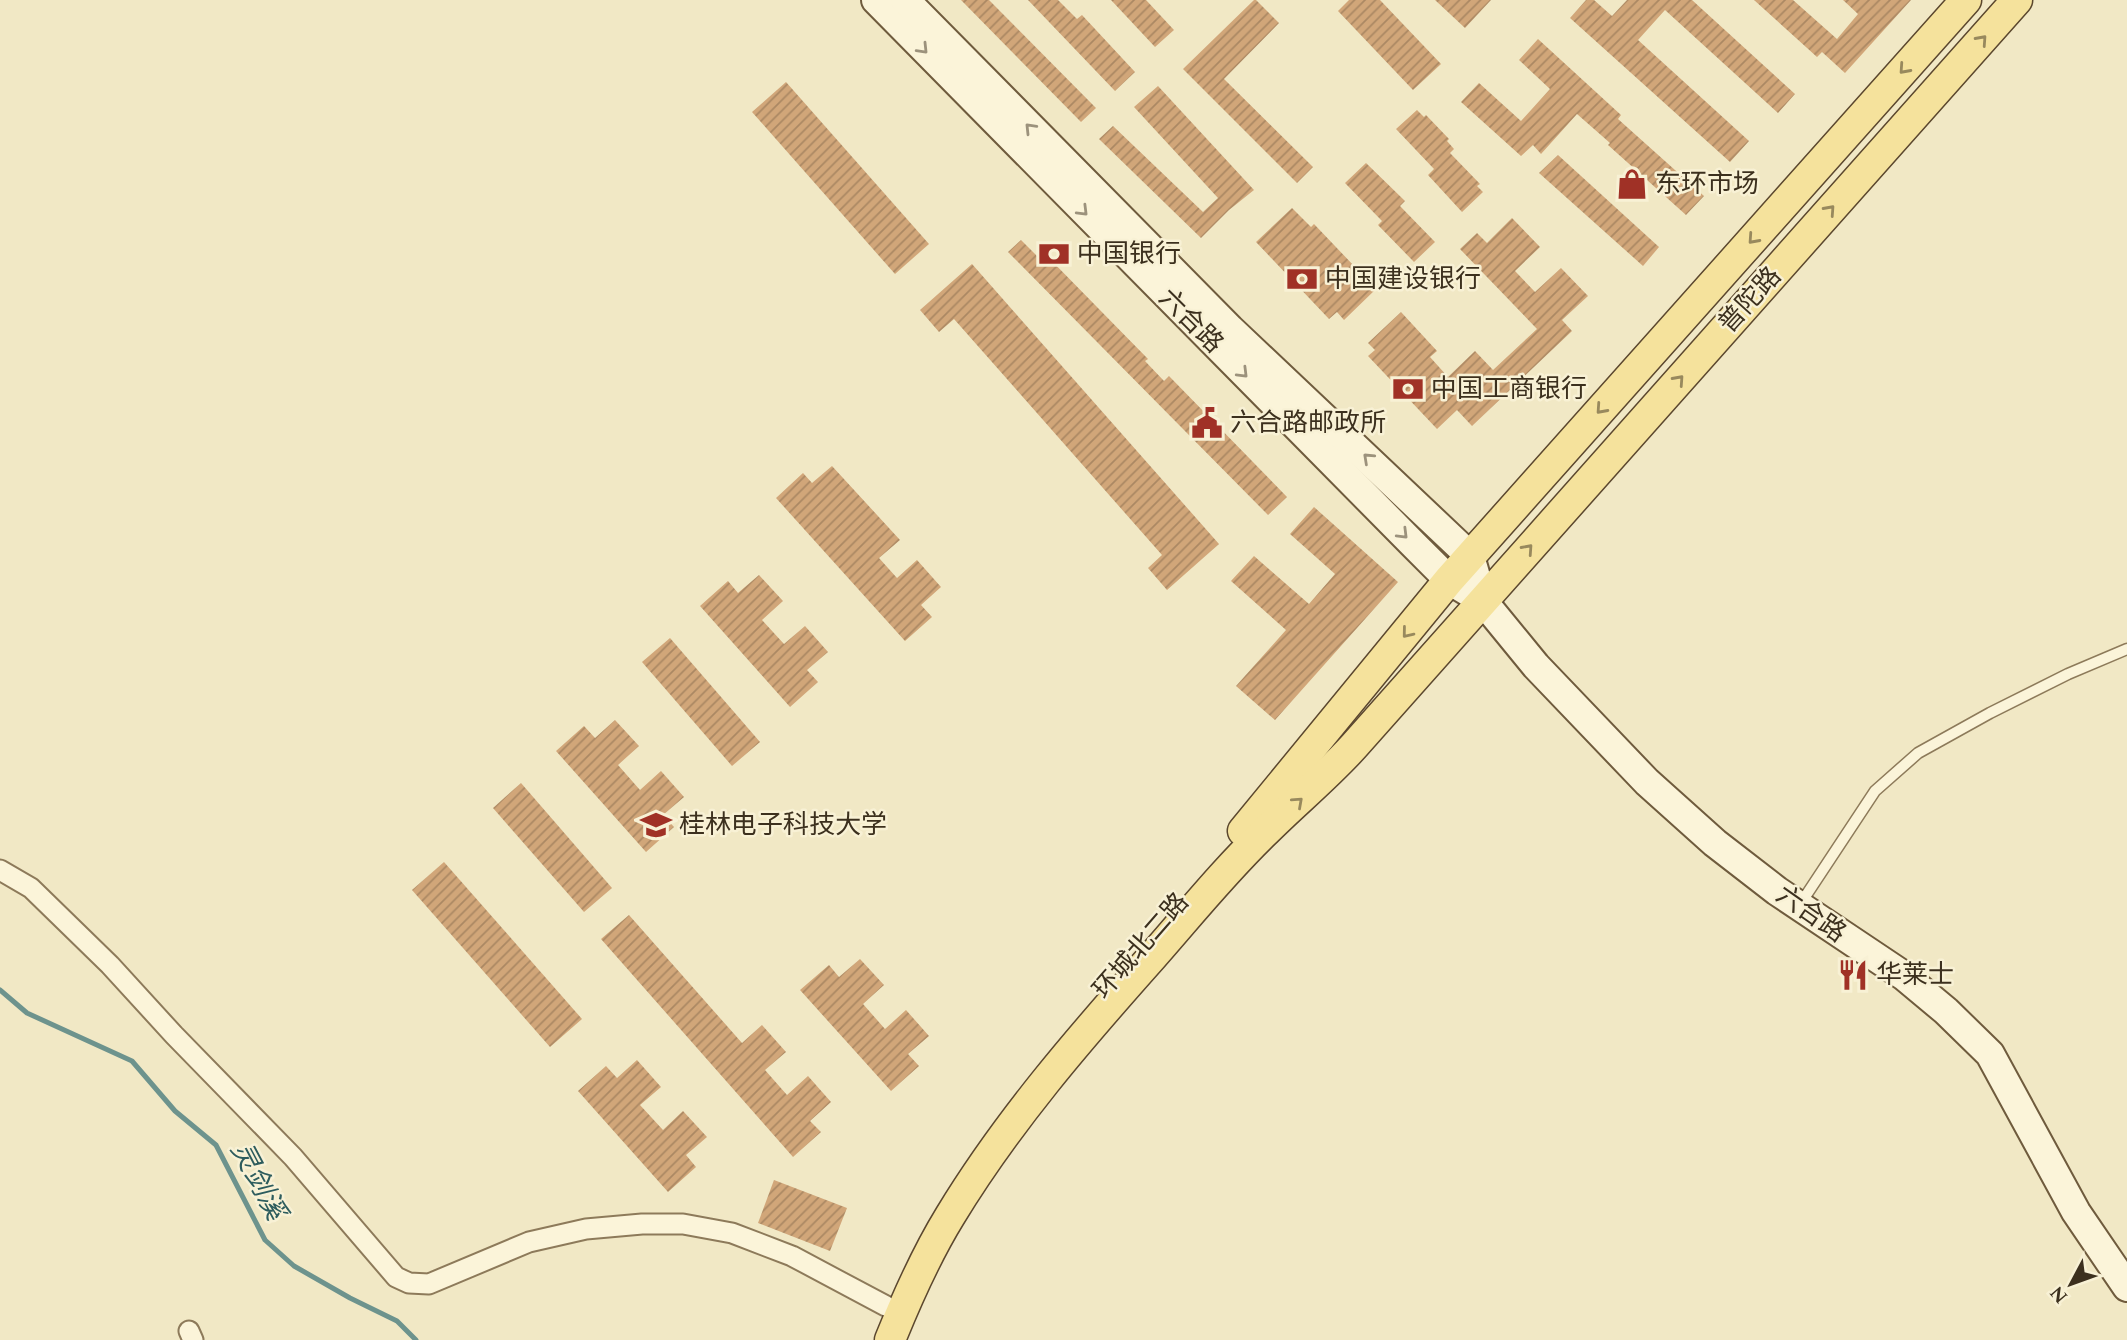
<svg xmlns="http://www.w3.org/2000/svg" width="2127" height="1340" font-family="Spectral,'Noto Sans SC',serif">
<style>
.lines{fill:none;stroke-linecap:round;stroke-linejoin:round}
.stream{stroke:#6d938d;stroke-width:5}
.building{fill:url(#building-hatch)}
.lane-casing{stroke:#8d7a5a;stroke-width:13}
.street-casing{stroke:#8d7a5a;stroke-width:23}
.secondary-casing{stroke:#6f5b3d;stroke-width:32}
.primary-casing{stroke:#5b472e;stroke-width:33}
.lane{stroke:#fbf4d9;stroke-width:10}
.street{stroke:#fbf4d9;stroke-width:19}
.secondary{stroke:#fbf4d9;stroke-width:28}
.primary{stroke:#f5e29c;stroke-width:30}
.oneway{stroke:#98895d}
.oneway2{stroke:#9c927c}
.labels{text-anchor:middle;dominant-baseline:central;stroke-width:5;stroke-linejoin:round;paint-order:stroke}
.poi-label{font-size:26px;fill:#3c301e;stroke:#f8f1d5;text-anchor:start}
.street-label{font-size:26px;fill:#3c301e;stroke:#f8f1d5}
.water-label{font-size:28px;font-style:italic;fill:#2d5c5d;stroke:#f8f1d5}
</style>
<defs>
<pattern id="building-hatch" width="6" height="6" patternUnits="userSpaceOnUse" patternTransform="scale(1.75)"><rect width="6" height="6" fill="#d1a679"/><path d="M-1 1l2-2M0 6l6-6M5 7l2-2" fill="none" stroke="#ab8863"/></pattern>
</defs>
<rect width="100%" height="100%" fill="#f1e8c5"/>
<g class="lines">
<polyline class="stream" points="0,990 27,1013 132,1061 175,1111 216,1145 265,1240 294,1266 350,1298 397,1321 416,1340"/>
</g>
<g class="building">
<polygon points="961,0 989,0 1096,108 1081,122"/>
<polygon points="1028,0 1058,0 1077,19 1082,15 1135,72 1115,91"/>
<polygon points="1111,0 1146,0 1174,30 1155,47"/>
<polygon points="1254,0 1256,0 1279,23 1224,79 1313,167 1297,183 1183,69"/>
<polygon points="1349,0 1380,0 1441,64 1413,90 1338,11"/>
<polygon points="1435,0 1491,0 1465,28"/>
<polygon points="1586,0 1594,0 1612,16 1627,0 1692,0 1795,94 1778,113 1665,10 1638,40 1749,141 1730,162 1570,18"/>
<polygon points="1754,0 1793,0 1837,39 1858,14 1843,0 1911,0 1845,73 1822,52 1817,57"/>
<polygon points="1538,39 1621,115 1618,119 1704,196 1686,215 1608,145 1610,143 1577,114 1541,154 1533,145 1521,156 1461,102 1479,83 1521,121 1550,89 1519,60"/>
<polygon points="786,82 929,244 895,274 752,112"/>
<polygon points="1158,86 1254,190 1229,210 1201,238 1099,139 1113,126 1203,212 1218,198 1134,107"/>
<polygon points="1417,110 1424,117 1426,115 1449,139 1447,141 1454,149 1450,153 1480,184 1477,186 1483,192 1462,212 1428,175 1434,169 1396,129"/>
<polygon points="1558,155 1659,247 1643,266 1539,173"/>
<polygon points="1366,163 1405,201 1400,206 1435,242 1414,262 1378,225 1382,221 1345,183"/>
<polygon points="1292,208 1311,227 1314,224 1376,289 1344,320 1337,312 1329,319 1256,242"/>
<polygon points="1512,218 1540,247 1515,271 1535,292 1561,268 1588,296 1562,320 1572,331 1472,426 1457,410 1437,429 1368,356 1375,350 1368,343 1401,312 1437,351 1430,357 1448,377 1475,351 1493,370 1537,329 1460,249 1477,233 1487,243"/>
<polygon points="1021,240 1040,259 1045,254 1148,359 1145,361 1164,381 1169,376 1287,497 1268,515 1008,252"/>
<polygon points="972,264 1219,544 1167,590 1148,568 1162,555 954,319 939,332 920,310"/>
<polygon points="832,466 900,540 879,558 897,578 917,560 941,587 921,605 932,617 905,641 776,498 803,473 812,483"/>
<polygon points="1314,507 1398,582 1275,720 1236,686 1286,630 1231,581 1254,556 1309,604 1335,574 1290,534"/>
<polygon points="759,575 783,601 762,620 784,644 805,626 828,652 807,670 818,682 790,707 700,606 728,581 738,593"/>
<polygon points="670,638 760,742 732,766 642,662"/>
<polygon points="615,720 639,746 618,765 640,790 661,771 684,797 663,815 674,827 646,852 556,751 584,726 595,738"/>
<polygon points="521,783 612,888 584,912 493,808"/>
<polygon points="444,862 582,1019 550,1047 412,890"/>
<polygon points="629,915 742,1043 762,1025 786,1052 765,1070 787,1095 808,1076 831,1102 810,1121 821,1132 793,1157 601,939"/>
<polygon points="860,959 884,985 863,1004 885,1029 906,1010 929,1036 908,1054 919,1066 891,1091 800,990 829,965 839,977"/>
<polygon points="637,1060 661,1087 640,1105 663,1130 683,1111 707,1137 686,1155 696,1167 668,1192 578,1091 606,1066 617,1078"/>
<polygon points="774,1180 847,1208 830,1251 758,1223"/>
</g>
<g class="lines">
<defs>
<polyline id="lane" points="1801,903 1875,791 1918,753 1990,713 2068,674 2127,649"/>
<g id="street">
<polyline points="0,870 31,888 110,965 174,1035 293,1157 396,1277 409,1283 429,1284 529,1242 586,1229 642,1224 683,1224 732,1233 792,1256 886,1306"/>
<polyline points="189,1331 193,1340"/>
</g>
<g id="secondary">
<polyline points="876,0 1413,544 1449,580 1482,600 1536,666 1647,782 1715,843 1777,891 1904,976 1946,1011 1990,1054 2076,1212 2127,1287"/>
<polyline points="905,0 1230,329 1470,556 1476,577"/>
</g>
<g id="primary">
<polyline points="1243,831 1449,580 1966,0"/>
<path d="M890,1340C907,1298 926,1255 950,1216C1007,1122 1079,1039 1152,957C1189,915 1225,870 1266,831C1295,802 1326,777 1354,746L2017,0"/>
</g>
</defs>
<use href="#lane" class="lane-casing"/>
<use href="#street" class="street-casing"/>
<use href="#secondary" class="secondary-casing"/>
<use href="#primary" class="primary-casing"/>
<use href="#lane" class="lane"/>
<use href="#street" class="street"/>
<use href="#secondary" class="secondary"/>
<use href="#primary" class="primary"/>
</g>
<defs><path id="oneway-chevron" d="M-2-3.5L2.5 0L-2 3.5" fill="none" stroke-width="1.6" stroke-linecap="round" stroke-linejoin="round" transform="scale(1.75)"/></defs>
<g class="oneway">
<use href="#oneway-chevron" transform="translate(1982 40) rotate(-48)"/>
<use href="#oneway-chevron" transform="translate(1904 69) rotate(132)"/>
<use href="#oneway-chevron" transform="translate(1830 210) rotate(-48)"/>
<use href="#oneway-chevron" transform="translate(1753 239) rotate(132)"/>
<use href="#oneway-chevron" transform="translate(1679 380) rotate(-48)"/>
<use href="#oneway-chevron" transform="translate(1601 409) rotate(132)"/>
<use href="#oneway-chevron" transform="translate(1528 549) rotate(-48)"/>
<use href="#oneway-chevron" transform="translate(1407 633) rotate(129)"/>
<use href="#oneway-chevron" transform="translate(1298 802) rotate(-42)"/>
</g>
<g class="oneway2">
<use href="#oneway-chevron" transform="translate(923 49) rotate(46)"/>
<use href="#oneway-chevron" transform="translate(1030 128) rotate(-134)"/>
<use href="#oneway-chevron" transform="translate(1083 211) rotate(45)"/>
<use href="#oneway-chevron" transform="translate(1243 373) rotate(45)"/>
<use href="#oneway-chevron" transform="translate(1368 458) rotate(-137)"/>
<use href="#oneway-chevron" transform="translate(1403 534) rotate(45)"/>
</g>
<defs>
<symbol id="shop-bare" viewBox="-9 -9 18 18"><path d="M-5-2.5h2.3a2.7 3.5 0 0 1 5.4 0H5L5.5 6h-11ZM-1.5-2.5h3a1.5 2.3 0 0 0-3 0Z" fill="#a03126" stroke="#f8f1d5" stroke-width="2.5" paint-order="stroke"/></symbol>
<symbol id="bank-bare" viewBox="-9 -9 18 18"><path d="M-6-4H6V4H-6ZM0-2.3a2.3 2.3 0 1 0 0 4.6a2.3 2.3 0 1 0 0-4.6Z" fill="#a03126" stroke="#f8f1d5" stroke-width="2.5" paint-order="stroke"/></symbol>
<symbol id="civic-bare" viewBox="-9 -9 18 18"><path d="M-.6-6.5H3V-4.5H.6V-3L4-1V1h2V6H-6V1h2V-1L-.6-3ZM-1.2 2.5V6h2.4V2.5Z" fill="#a03126" stroke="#f8f1d5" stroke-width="2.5" paint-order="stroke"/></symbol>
<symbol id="university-bare" viewBox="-9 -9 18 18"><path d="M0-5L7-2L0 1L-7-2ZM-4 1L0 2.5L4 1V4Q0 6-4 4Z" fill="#a03126" stroke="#f8f1d5" stroke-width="2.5" paint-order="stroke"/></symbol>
<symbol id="restaurant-bare" viewBox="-9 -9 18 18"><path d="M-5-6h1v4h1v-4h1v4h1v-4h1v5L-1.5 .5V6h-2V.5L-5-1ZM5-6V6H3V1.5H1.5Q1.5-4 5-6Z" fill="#a03126" stroke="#f8f1d5" stroke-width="2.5" paint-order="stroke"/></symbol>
</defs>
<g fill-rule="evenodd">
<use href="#shop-bare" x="1610" y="162" width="44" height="44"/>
<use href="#bank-bare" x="1032" y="232" width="44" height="44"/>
<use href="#bank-bare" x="1280" y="257" width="44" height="44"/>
<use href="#bank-bare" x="1386" y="367" width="44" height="44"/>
<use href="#civic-bare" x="1185" y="401" width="44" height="44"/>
<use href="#university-bare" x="634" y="803" width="44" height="44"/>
<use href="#restaurant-bare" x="1831" y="953" width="44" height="44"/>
</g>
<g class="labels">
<g class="poi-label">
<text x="1655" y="184">东环市场</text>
<text x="1077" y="254">中国银行</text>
<text x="1325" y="279">中国建设银行</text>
<text x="1431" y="389">中国工商银行</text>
<text x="1230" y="423">六合路邮政所</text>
<text x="679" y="825">桂林电子科技大学</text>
<text x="1876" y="975">华莱士</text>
</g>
<g class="street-label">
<text transform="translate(1750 300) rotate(-48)">普陀路</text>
<text transform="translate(1191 321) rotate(45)">六合路</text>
<text transform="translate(1811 914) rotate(35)">六合路</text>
<text transform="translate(1141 946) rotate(-49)">环城北二路</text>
</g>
<g class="water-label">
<text transform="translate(258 1181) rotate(62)">灵剑溪</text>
</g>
</g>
<g transform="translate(2071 1284) rotate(229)" stroke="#f8f1d5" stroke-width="5" paint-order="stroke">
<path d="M0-5L12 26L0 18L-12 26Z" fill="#3c301e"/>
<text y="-10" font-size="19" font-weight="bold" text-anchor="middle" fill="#3c301e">N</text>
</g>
</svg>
